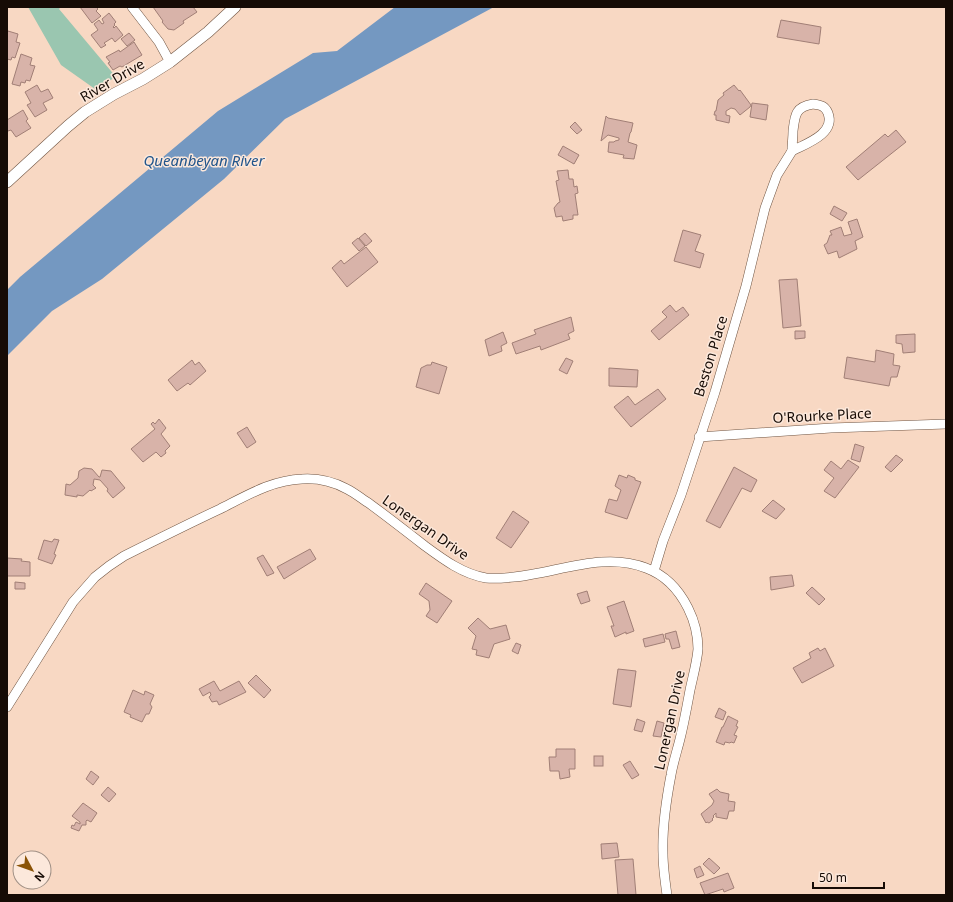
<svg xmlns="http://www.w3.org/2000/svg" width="953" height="902" font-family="'Noto Sans',sans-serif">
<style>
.green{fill:#9ac6b0}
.water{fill:#7498c1}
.building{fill:#d8b3a9;stroke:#a17f76}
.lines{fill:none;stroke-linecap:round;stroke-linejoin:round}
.minor-casing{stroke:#715644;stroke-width:10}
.tertiary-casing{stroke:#715644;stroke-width:12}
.minor{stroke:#fff;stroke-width:9}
.tertiary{stroke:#fff;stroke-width:11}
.labels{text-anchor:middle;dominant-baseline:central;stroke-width:3;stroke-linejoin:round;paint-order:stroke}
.street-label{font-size:14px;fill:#160b05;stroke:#fce8db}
.water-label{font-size:15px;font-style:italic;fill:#22558b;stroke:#fce8db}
</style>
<rect width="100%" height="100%" fill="#f8d8c3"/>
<polygon class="green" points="28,7 61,7 59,9 116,77 95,89 61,65"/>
<polygon class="water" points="395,7 494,7 285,119 224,179 102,279 52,311 7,356 7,290 20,277 218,111 313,53 337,51"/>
<g class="building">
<polygon points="80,7 96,7 98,9 96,11 101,16 92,23"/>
<polygon points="153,7 193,7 197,12 183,21 184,23 174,30 168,29 162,22 163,21"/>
<polygon points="109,13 116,22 114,24 115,25 113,27 114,28 116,26 123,35 115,42 112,38 104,43 106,45 101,48 91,35 98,30 94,24 99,20 102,24 104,23 102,19"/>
<polygon points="781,20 821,27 819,44 777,37"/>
<polygon points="8,31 18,34 16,42 20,43 15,58 12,57 11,60 7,59 7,34"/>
<polygon points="129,33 135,40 127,46 121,39"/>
<polygon points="134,42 142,55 122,67 120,66 113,70 108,63 110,62 106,57 119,50 120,52"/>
<polygon points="21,54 32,58 30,65 35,66 30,81 26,80 25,83 21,82 20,86 12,84"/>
<polygon points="37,85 41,92 48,89 53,98 43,103 47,110 35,117 27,105 31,103 25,92"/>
<polygon points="734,85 739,91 740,90 751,105 750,107 740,115 735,109 731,108 726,111 726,115 730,116 729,123 716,120 716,115 714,115 715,111 716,111 718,100 724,95 723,93"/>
<polygon points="752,103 768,105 766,120 750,117"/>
<polygon points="23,110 28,119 26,121 31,128 16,137 11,130 8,131 7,129 7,120"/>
<polygon points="606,116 608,118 633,123 631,132 630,133 628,142 637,145 634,159 623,158 624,155 608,152 609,142 614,142 615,141 619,140 619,138 608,135 601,141"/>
<polygon points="575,122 582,130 577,134 570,127"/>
<polygon points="896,130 906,142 858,180 846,167 885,134 888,137"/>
<polygon points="563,146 579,155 574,164 558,155"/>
<polygon points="568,170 569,179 573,179 574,187 577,186 578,193 575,194 578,215 573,215 573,219 563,221 562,216 556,217 554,208 558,203 560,202 556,181 559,180 557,171"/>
<polygon points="834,206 847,213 842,221 830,214"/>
<polygon points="857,219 863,237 855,241 857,249 839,258 837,251 828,254 824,245 827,243 830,235 832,235 830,231 841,227 844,236 852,234 848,222"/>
<polygon points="683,230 701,235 695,251 704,254 700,268 674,261"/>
<polygon points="365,233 372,241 366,246 359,238"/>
<polygon points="358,238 365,246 359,251 352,243"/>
<polygon points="366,247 378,262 347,287 332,268 341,260 344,264"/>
<polygon points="797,279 801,326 783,328 779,280"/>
<polygon points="670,305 676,312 683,307 689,315 659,340 651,331 667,317 662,312"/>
<polygon points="571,317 574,331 568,334 570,339 541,350 540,346 516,354 512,343 536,334 534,330"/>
<polygon points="795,331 805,331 805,338 795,339"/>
<polygon points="503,332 507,343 501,346 502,351 489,356 485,340"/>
<polygon points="915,334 915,352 903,353 902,344 896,343 896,335"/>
<polygon points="876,350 894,354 893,365 900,366 897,377 891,377 889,386 844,378 847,357 875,362"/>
<polygon points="566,358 573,361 567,374 559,370"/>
<polygon points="192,360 195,365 199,362 206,371 190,385 188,383 177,391 168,380"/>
<polygon points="432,362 447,367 439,394 416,387 421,368 427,365 431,365"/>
<polygon points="609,368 638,370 637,387 609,386"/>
<polygon points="658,389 666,399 631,427 614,407 628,396 635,405"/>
<polygon points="159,419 166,428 161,434 170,446 165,451 166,453 161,457 156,452 143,462 131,449 155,429 151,424 153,422 155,424"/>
<polygon points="247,427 256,442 247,448 237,433"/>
<polygon points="855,444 864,447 860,462 851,459"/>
<polygon points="896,455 903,460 891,472 885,467"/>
<polygon points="848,460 859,467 835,498 824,491 834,478 824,470 831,461 841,469"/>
<polygon points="734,467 757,480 751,492 742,488 720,528 706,521"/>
<polygon points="84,468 92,469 99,477 100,477 102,470 111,471 125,488 113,498 107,491 108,489 100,480 94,479 93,485 96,488 91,491 90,490 83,496 77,495 77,497 65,495 66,484 70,485 78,478 79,471"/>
<polygon points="619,475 627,478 628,475 635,478 635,480 641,482 627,519 605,512 609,499 617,501 621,490 615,486"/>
<polygon points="773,500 785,509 776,519 762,511"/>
<polygon points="513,511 529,522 511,548 496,538"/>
<polygon points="54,539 59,540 54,554 56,555 52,564 38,559 44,540 52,542"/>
<polygon points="310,549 316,559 284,579 277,567"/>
<polygon points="263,555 274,573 267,576 257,558"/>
<polygon points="7,558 22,559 21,561 30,562 30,576 8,576 7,577"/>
<polygon points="792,575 794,586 771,590 770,577"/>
<polygon points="15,582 25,583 25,589 15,589"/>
<polygon points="426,583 452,601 437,623 426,616 430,610 429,601 419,594"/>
<polygon points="812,587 825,599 819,605 806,593"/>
<polygon points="587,591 590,601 581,604 577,594"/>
<polygon points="624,601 634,631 626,634 626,632 615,637 611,626 614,626 607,607"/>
<polygon points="478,618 490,629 506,625 510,639 494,644 489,658 476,655 477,650 472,649 476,636 468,628"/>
<polygon points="676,631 680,647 672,649 669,639 666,639 665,634"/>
<polygon points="663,634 665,642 645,647 643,639"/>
<polygon points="516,643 521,645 518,654 512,651"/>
<polygon points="818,648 820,651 825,648 834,666 802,683 793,668 811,658 809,653"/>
<polygon points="618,669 636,671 631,707 613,704"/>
<polygon points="256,675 271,690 264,698 248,683"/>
<polygon points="214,681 220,691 239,681 246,692 219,705 217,701 212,702 209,697 211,695 210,692 203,696 199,689"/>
<polygon points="133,690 144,695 145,691 154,695 150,704 152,707 149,714 146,714 142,722 130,717 131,715 124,712"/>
<polygon points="719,708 726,712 723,720 715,717"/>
<polygon points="728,716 738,721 736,726 738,727 734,735 737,736 734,743 731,742 730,743 725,742 724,745 716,742 722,727 723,727"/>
<polygon points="637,719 645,722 642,732 634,730"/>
<polygon points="657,721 664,723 661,737 653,736"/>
<polygon points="556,749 575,749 575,769 569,769 570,777 560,779 559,771 550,771 549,757 556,757"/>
<rect x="594" y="756" width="9" height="10"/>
<polygon points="630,761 639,775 632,779 623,765"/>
<polygon points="91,771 99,777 93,785 86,779"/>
<polygon points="108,787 116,794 109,802 101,795"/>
<polygon points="717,789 720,792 729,794 728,801 735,802 734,811 729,811 727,819 716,817 716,813 713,816 714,817 712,819 713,820 709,823 707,822 706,823 701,814 712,805 714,801 709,794"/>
<polygon points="83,803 97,813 91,822 87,820 86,821 86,825 82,825 79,831 71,828 72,825 74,826 76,822 80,824 80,822 72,816"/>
<polygon points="617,843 619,857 602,859 601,844"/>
<polygon points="709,858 720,868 714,874 703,864"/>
<polygon points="633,859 636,895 618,895 615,860"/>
<polygon points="700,866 704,875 697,878 694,869"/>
<polygon points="728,873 734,888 724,892 723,889 705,895 700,883"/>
</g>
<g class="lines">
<defs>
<g id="minor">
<polyline points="132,7 159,42 170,62"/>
<path d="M813,104C821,105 825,106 828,113C836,134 805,144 792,151C792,144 793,138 793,131C795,115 795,107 813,104Z"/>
<polyline points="699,437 831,428 946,424"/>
<polyline points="654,571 663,541 681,495 715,392 746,286 765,208 777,175 792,151"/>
<path d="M7,707L73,602L95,577L109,566L124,556C156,540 188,524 220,509C246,496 272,480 302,479C317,478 334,482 347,489C355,493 362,499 370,504C389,518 407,532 425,546C444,560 463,574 486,578C495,579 505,578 514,577C557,573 604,551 646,568C665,575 679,590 688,608C694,620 698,636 698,649C697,662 693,676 690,690C687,706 684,723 680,739C677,751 673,763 671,775C666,801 662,828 663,854C663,867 665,881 667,895"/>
</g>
<polyline id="tertiary" points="7,182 68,126 85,112 114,94 143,79 170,62 208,32 235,7"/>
</defs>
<use href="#minor" class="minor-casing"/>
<use href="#tertiary" class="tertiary-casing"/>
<use href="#minor" class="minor"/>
<use href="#tertiary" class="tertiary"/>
</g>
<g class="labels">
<g class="street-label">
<text transform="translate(112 80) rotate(-30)">River Drive</text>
<text transform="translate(710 356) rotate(-73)">Beston Place</text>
<text transform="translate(822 415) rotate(-3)">O'Rourke Place</text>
<text transform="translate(426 527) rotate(35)">Lonergan Drive</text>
<text transform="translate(669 720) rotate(-78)">Lonergan Drive</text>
</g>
<g class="water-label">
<text x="204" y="160">Queanbeyan River</text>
</g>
</g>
<rect width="953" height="902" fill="none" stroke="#160b05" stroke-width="16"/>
<g transform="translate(32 870) rotate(131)"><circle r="19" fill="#fce8db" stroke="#a09085"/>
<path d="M0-3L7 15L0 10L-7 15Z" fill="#8a5306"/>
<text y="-6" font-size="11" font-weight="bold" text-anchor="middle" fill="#160b05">N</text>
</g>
<path d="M813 882v6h71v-6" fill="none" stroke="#160b05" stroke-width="2"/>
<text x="819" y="882" font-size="12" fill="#160b05" stroke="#fce8db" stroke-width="3" paint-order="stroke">50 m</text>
</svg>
